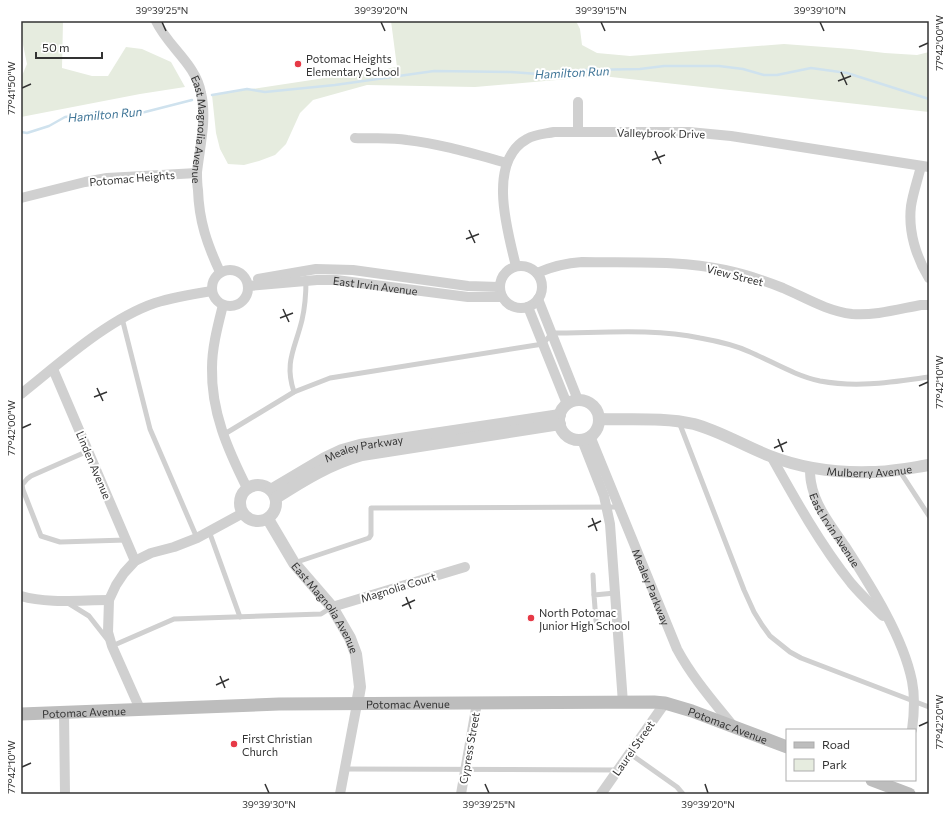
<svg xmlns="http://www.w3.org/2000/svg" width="950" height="815" font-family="Commissioner,sans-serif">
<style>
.green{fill:#e6ecdf}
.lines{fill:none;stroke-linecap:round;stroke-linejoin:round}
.stream{stroke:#cfe2ee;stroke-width:2.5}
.service{stroke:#d0d0d0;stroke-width:5}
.minor{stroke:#d0d0d0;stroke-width:10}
.tertiary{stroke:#d0d0d0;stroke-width:12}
.secondary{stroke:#bdbdbd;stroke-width:13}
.ticks{fill:none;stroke:#333;stroke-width:1.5}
.poi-dot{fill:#e63946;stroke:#fff;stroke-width:1.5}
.labels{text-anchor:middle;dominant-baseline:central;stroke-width:4;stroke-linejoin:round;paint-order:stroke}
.poi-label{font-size:11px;fill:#333;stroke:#fff;text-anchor:start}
.street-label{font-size:11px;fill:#333;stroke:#fff}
.water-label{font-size:12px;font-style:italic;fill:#3f7597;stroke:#fff}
.neatline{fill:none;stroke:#333;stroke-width:1.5}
.ticks-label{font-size:10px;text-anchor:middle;fill:#333}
</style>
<rect width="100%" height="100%" fill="#fff"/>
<g class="green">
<polygon points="21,21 63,21 62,68 92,76 108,76 126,47 142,49 171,62 185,87 140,94 21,117 21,78 27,64 21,35"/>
<polygon points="391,21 576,21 580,29 582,45 597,53 630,56 784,44 851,49 885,53 917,55 929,52 929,112 602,76 475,87 367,85 313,100 300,113 286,144 275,155 259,161 244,165 228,164 220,149 216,133 212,95 397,67"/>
</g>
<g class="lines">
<g class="stream">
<polyline points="212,95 247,89 265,92 335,85 434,71 511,72 552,75 564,72 586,70 640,69 664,66 719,66 743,69 764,75 777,75 811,68 847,73 929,99"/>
<polyline points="21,132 27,133 49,126 65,117 101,112 128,115 145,112 192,100"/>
</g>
<g class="service">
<polyline points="122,318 150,429 197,538"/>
<path d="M294,392C284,362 295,349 302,320C305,307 306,294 306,280"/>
<polyline points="679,422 744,590 754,612 762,625 770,636 790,652 801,658 929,707"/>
<path d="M223,435L294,392L330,378L543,344L552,333C599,333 654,328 700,338C717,341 735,345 750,352C773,362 796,376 820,381C858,388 892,382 929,377"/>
<polyline points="88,451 31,476 27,479 22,485 23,490 41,536 60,542 126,540"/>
<polyline points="899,470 929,516"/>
<polyline points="209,531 240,617"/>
<polyline points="294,563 369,538 371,535 371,508 619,507"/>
<polyline points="593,575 594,595"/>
<polyline points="68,603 89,616 107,639"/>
<polyline points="596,621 594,595 615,593"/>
<polyline points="112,645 112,646 174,619 321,614 332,607"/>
<polyline points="629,753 677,787 683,794"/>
<polyline points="345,769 618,770"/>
</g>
<g class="minor">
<path id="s1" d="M156,21C168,47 196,64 201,93C207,118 200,146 197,172C197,178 197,184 198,190C199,221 207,244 220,272"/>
<polyline points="578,132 578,102"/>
<path d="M355,138C372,139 390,137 407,140C441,144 474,154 507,163"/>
<path d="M921,166C918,179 913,193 911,206C908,231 916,257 929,278"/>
<polyline points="21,198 85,182 107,178 197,173"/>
<circle cx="521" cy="287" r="21"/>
<path d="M516,266C507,230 487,161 527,139C535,134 545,134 554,132H689L731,136L929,167"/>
<circle cx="230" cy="288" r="18"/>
<path d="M537,273C553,266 566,263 582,262C630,263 679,260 725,270C745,274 765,281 783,288C806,298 827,311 852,314C874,316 899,309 921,305H929"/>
<polyline points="258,279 316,269 353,270 468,286 499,287"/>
<path id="s2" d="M249,286L317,280H336L468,297H502"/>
<polyline points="538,299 578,400"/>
<path d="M223,305C218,325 212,347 212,368C211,412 228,450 247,488"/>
<polyline points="528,307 567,404"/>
<polyline points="53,369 135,561"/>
<path d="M21,394C60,363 108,319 155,303C174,297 193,294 212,291"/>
<path id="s3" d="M590,436L677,649C692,677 713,701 733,726"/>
<polyline points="582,440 604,496 610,524 623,703"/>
<path d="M771,456C795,499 820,544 851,583C861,595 872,605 883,616"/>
<path id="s4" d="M810,467C810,472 810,477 811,482C815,506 832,527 845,546C870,585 903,636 912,681C915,696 914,715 912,730"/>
<path d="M21,596C48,604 80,600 109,600"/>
<polyline points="332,607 465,567"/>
<polyline points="140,709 112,646 108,632 109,600 116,585 124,573 135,561 151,553 174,547 197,538 243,513"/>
<polyline points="64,712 65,794"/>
<polyline points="340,794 357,704"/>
<polyline points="461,794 477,703"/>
<polyline points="601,794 665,703"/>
</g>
<g class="tertiary">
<circle cx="579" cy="420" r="20"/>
<path id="s5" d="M599,419C631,420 663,417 694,424C720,431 744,446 770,456C801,468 838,473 871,472C891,472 910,468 929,465"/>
<circle cx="258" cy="503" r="18"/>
<path id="s6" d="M271,490L325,458L342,450L360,445L560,415"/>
<path d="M276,498C304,480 330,464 362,455L560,424"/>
<path id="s7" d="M268,519L294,563L332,607L350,638L356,654L358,670L360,687L357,704"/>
</g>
<g class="secondary">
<path id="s8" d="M21,714L279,704L654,702L665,703L692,711L787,747"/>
<polyline points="872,780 909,794"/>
</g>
</g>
<path class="ticks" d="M162,22L166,31M381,22L385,31M601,22L605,31M820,22L824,31M919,47L928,43M841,72L847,85M838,81L851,76M22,88L31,84M655,151L661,164M652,160L665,155M469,230L475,243M466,239L479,234M283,309L289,322M280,318L293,313M919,386L928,382M97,388L103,401M94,397L107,392M22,428L31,424M778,439L783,452M774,448L787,442M592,518L597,531M588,527L601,521M406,597L411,609M402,606L415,600M220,676L225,688M216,685L229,679M919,726L928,722M22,767L31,763M265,784L269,793M485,784L489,793M705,784L708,793"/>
<g class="poi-dot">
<circle cx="298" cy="64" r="4"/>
<circle cx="531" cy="618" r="4"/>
<circle cx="234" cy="744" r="4"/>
</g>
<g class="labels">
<g class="poi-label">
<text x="306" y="58">Potomac Heights<tspan x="306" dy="13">Elementary School</tspan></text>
<text x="539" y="612">North Potomac<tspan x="539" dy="13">Junior High School</tspan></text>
<text x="242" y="738">First Christian<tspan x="242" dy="13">Church</tspan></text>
</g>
<g class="street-label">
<text stroke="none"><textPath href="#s1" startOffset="122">East Magnolia Avenue</textPath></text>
<text transform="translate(661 133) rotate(1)">Valleybrook Drive</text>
<text transform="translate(132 178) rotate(-5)">Potomac Heights</text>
<text transform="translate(735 275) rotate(14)">View Street</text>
<text stroke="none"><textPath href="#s2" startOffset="127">East Irvin Avenue</textPath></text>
<text stroke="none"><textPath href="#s6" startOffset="103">Mealey Parkway</textPath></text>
<text transform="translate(94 465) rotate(67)">Linden Avenue</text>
<text stroke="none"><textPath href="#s5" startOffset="279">Mulberry Avenue</textPath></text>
<text stroke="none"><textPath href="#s4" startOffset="69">East Irvin Avenue</textPath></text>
<text transform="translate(398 587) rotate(-17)">Magnolia Court</text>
<text stroke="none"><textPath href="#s3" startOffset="163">Mealey Parkway</textPath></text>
<text stroke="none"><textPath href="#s7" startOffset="106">East Magnolia Avenue</textPath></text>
<text stroke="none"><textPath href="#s8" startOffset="387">Potomac Avenue</textPath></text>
<text stroke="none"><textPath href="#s8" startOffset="63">Potomac Avenue</textPath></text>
<text stroke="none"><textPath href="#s8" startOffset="711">Potomac Avenue</textPath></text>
<text transform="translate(469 748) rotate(-80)">Cypress Street</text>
<text transform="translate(633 748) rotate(-55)">Laurel Street</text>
</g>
<g class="water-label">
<text transform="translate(572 72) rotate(-3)">Hamilton Run</text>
<text transform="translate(105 114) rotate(-5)">Hamilton Run</text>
</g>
</g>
<rect width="950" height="815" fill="none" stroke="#ffffff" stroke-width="44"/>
<rect x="786" y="729" width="130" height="52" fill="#ffffff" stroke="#adadad"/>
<rect x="794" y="742" width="20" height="6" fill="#bdbdbd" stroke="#adadad"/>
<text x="822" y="749" font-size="12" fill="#333333">Road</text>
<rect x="794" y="759" width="20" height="12" fill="#e6ecdf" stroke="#adadad"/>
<text x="822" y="769" font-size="12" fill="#333333">Park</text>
<path d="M36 52v6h66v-6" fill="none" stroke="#333333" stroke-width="2"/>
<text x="42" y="52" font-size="12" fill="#333333" stroke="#ffffff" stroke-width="3" paint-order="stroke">50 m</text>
<rect x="22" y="22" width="906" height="771" class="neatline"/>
<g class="ticks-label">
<text x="162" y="14">39°39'25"N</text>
<text x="381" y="14">39°39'20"N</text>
<text x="601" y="14">39°39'15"N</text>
<text x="820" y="14">39°39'10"N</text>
<text transform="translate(939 43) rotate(-90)" y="4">77°42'00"W</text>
<text transform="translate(11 88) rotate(-90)" y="4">77°41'50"W</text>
<text transform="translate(939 382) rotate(-90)" y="4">77°42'10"W</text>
<text transform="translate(11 428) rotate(-90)" y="4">77°42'00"W</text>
<text transform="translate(939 722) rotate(-90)" y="4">77°42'20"W</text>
<text transform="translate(11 767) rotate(-90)" y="4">77°42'10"W</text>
<text x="269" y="808">39°39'30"N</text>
<text x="489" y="808">39°39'25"N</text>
<text x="708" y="808">39°39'20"N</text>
</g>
</svg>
